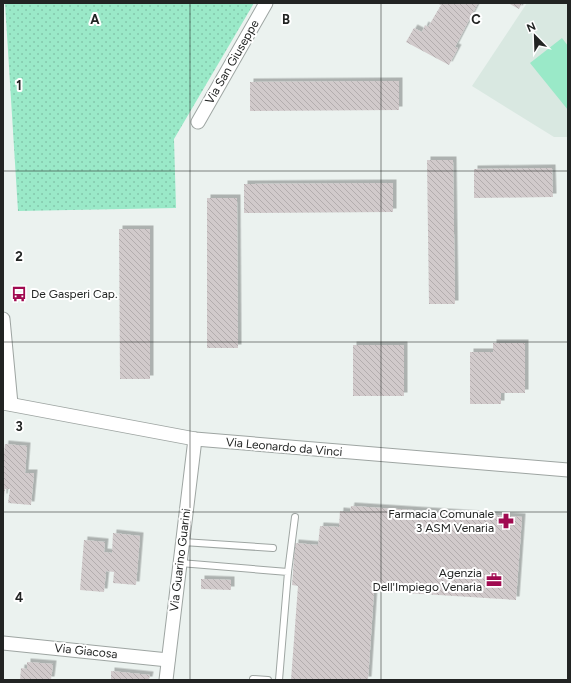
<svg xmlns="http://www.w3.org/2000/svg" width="571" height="683" font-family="Figtree,sans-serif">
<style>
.built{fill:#d9e8e1}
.green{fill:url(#green-dots)}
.pitch{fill:#9ae9c8}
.building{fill:url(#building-back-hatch);filter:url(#shadow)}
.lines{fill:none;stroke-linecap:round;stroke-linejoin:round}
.service-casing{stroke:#9ea5a2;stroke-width:8}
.minor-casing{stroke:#9ea5a2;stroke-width:15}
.service{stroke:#fff;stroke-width:6}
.minor{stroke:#fff;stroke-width:13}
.grid{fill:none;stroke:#222423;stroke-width:1;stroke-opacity:0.55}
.labels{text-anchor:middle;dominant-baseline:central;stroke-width:4;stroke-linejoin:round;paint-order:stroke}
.street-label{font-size:12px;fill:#222423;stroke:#fff}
.poi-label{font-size:12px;fill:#222423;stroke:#fff;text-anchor:end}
.grid-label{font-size:13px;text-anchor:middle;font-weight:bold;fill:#222423;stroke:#fff;stroke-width:4;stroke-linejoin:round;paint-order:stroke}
</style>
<defs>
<pattern id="green-dots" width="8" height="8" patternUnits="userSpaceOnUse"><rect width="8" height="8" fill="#9ae9c8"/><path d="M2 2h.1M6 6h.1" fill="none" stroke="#84c8ac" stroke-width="1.8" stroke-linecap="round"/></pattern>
<pattern id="building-back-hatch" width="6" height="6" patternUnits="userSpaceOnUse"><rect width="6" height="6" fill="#d1cacb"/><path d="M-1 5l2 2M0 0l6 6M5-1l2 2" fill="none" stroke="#b3adae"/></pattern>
<filter id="shadow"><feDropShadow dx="3.5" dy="-3.5" stdDeviation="0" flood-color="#0004"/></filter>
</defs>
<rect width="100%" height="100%" fill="#ebf2ef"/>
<polygon class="built" points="527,3 568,3 568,137 554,137 472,86"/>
<polygon class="green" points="5,3 254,3 174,139 176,208 18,211"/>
<polygon class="pitch" points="562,38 568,46 568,110 530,63"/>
<g class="building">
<polygon points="436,3 478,3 455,47 458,48 449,65 406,42 414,28 422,32 425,25 428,27 441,5"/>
<polygon points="508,3 522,3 519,9"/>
<polygon points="399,81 399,110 250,111 250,82"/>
<polygon points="427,160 453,160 455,304 429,304"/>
<polygon points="552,168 553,197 474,198 474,169"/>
<polygon points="393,183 393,212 244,213 244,184"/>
<polygon points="207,198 237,198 238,348 207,348"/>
<polygon points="119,229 150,229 150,379 120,379"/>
<polygon points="493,343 525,343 525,393 501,393 501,404 470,404 470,352 493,352"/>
<rect x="353" y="345" width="51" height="51"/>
<polygon points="5,444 27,446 25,473 34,473 31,505 8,503 10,489 5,489 4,497 3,497 3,463"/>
<polygon points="351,506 522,517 516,600 374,591 368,680 291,680 298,586 292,585 295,543 318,545 320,526 339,527 340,511 350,512"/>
<polygon points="113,533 140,536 136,585 113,583 114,572 106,571 104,592 80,590 84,540 105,542 104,552 112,553"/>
<polygon points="201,579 231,580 231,590 201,589"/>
<polygon points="27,662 53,664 51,680 20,680 21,668 27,669"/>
<polygon points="111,671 150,675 149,680 111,680"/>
</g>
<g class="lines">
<defs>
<g id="service">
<polyline points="183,542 273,548"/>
<polyline points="180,563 288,572 279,680"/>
<polyline points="288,572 295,517"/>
<polyline points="253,679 268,680"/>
</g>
<g id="minor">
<polyline points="198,122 266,3"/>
<polyline points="3,319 11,404"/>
<polyline points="3,403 195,439 568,470"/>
<polyline points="3,643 168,660"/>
<polyline points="166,680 195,439"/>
</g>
</defs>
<use href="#service" class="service-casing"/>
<use href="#minor" class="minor-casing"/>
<use href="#service" class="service"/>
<use href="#minor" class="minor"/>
</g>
<path class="grid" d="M190,3V680M381,3V680M3,171H568M3,342H568M3,512H568"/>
<defs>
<symbol id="bus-bare" viewBox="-9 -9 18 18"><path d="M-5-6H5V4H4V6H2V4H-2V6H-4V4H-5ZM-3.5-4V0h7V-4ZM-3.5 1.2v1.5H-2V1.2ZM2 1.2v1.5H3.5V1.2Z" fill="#a00a50" stroke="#fff" stroke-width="2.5" paint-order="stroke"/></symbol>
<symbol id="pharmacy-bare" viewBox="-9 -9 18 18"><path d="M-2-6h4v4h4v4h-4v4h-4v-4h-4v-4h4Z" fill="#a00a50" stroke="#fff" stroke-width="2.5" paint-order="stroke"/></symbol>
<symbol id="office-bare" viewBox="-9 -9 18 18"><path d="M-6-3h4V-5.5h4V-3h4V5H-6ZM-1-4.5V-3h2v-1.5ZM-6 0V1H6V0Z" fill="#a00a50" stroke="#fff" stroke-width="2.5" paint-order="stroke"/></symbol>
</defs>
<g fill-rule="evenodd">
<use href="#bus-bare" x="8" y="283" width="22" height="22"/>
<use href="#pharmacy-bare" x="495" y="510" width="22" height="22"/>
<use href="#office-bare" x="483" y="569" width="22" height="22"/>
</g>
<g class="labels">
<g class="street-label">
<text transform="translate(232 62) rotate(-60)">Via San Giuseppe</text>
<text transform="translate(284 447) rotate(5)">Via Leonardo da Vinci</text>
<text transform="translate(180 560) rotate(-83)">Via Guarino Guarini</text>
<text transform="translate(86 651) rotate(6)">Via Giacosa</text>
</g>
<g class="poi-label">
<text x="31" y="294" text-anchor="start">De Gasperi Cap.</text>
<text x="494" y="514">Farmacia Comunale<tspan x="494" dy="14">3 ASM Venaria</tspan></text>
<text x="482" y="573">Agenzia<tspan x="482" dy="14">Dell'Impiego Venaria</tspan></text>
</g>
</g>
<g class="grid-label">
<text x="95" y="24">A</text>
<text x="286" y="24">B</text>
<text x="476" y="24">C</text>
<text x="19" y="90">1</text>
<text x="19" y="261">2</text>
<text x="19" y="431">3</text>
<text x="19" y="602">4</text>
</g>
<rect width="571" height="683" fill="none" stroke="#222423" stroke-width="8"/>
<g transform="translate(535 36) rotate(337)" stroke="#ffffff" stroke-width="3" paint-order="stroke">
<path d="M0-3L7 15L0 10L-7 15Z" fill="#222423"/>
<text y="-6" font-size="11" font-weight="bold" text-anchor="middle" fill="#222423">N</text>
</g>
</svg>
